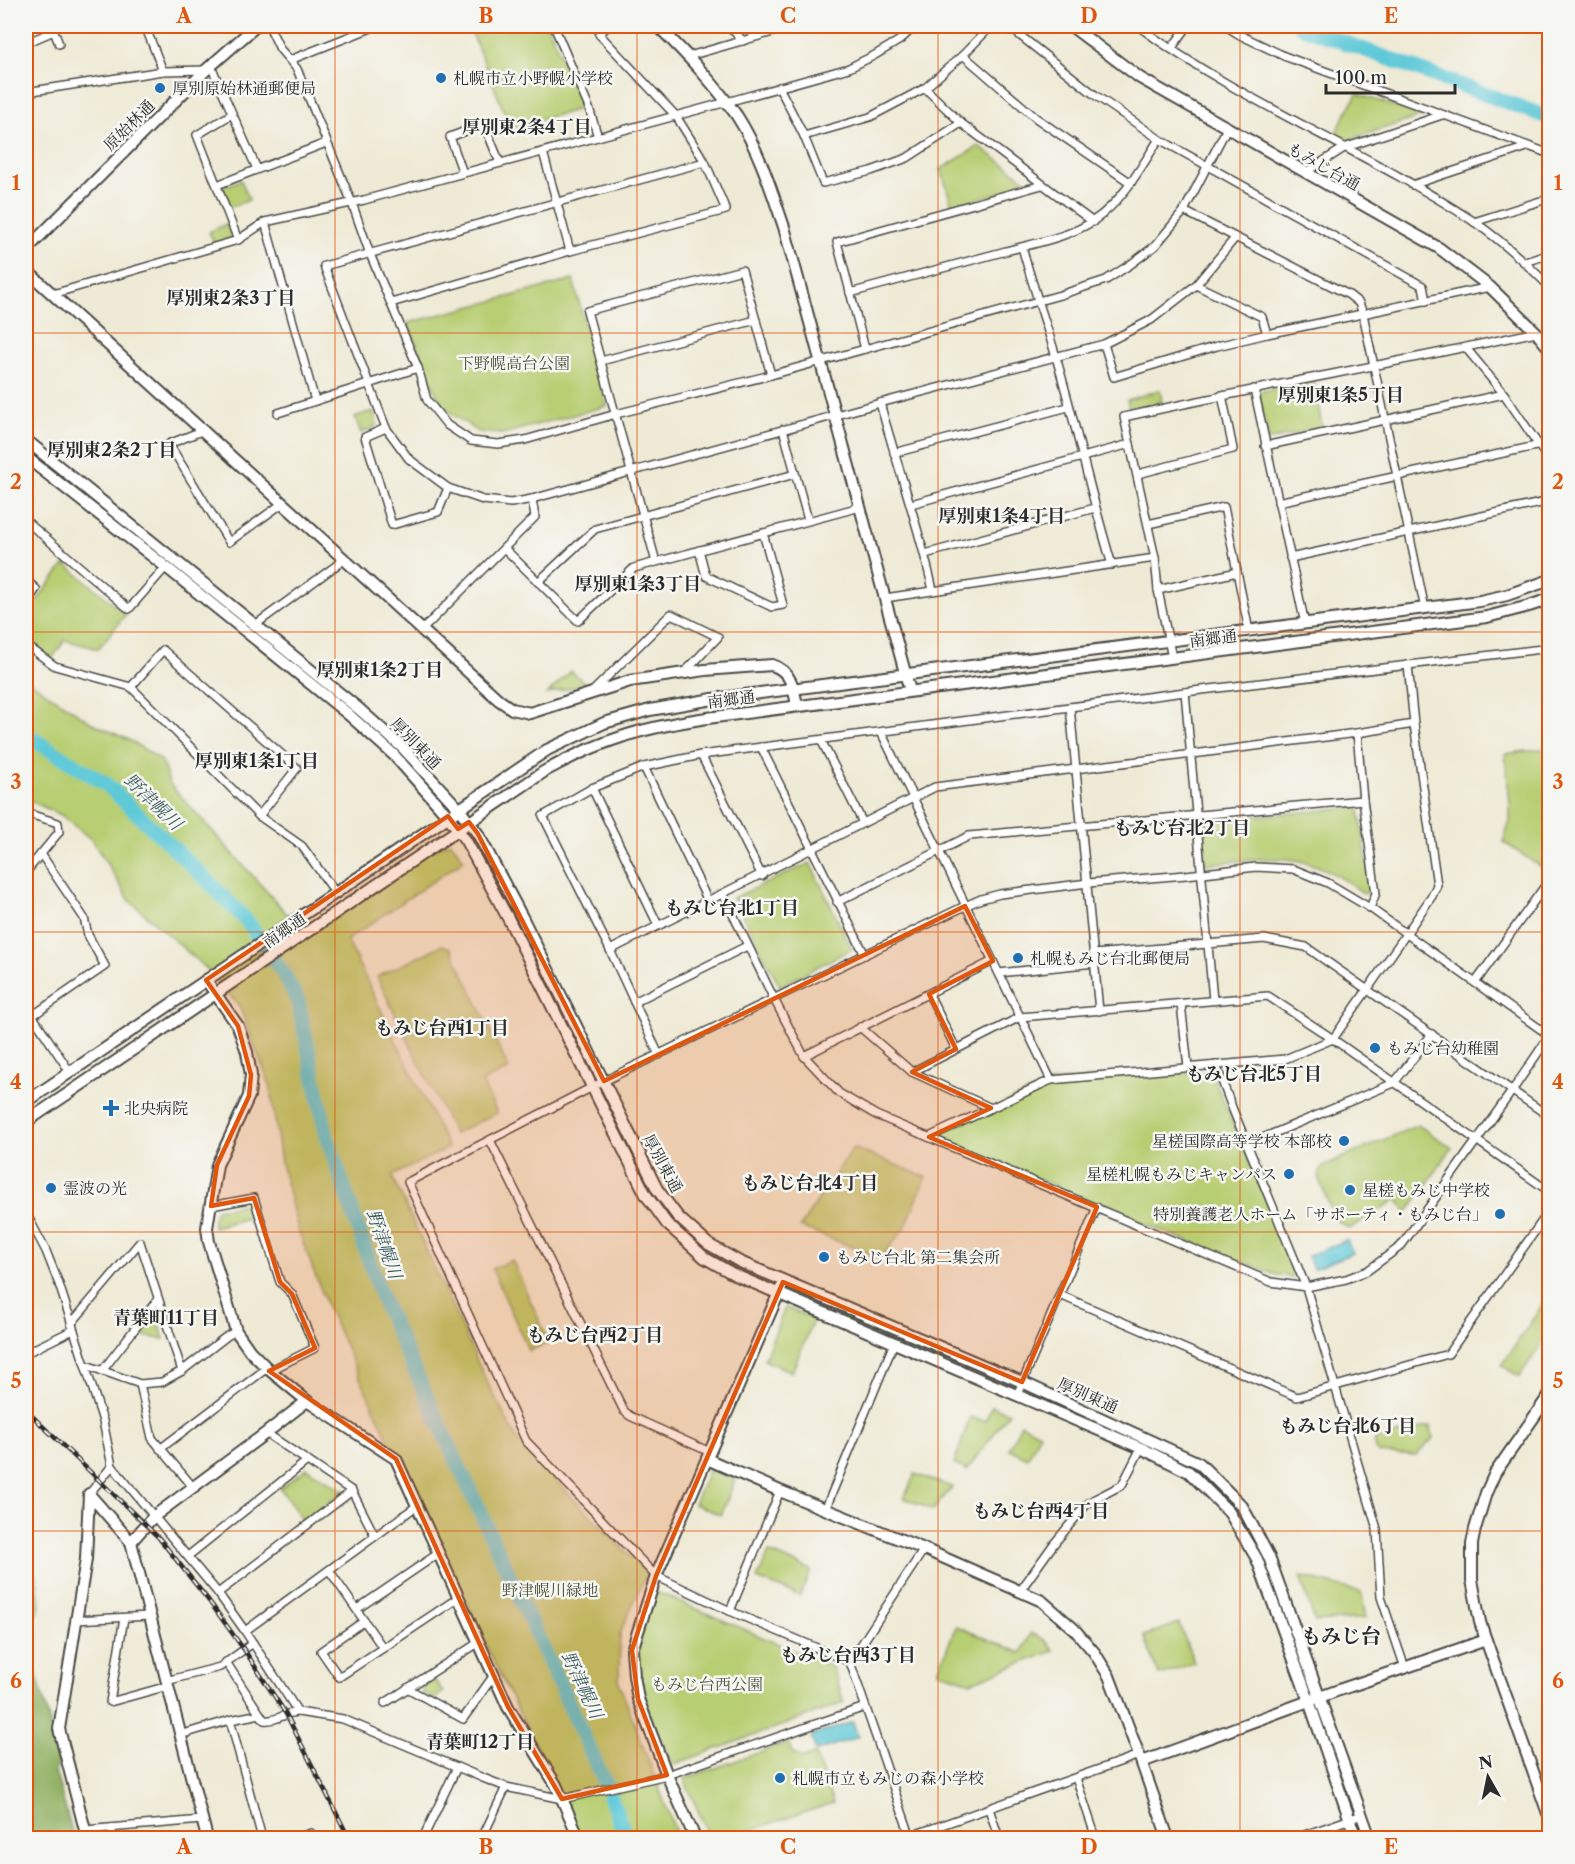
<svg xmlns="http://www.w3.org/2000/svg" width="1575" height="1864" font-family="'Libre Caslon Text','Noto Serif JP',serif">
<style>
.green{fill:#b8ce72;stroke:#727c4e;stroke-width:1.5}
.forest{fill:#92b164;stroke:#5e6e48;stroke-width:1.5}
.water{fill:#5ec9d8;stroke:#447a82;stroke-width:1.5}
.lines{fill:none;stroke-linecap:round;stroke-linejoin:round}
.river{stroke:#5ec9d8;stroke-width:15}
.street-casing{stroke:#484844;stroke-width:10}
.secondary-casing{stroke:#484844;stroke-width:14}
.street{stroke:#fff;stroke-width:7}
.secondary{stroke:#fff;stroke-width:10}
.rail-casing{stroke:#2b2b2b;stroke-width:4.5}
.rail{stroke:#f6f6f2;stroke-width:2;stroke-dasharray:7;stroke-linecap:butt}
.marked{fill:#df570e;fill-opacity:0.2;stroke:#df570e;stroke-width:4.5;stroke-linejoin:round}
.grid{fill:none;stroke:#df570e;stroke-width:1.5;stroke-opacity:0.55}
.poi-dot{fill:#1f6fb2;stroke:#f6f6f2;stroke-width:2}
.labels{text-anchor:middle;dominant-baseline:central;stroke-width:5;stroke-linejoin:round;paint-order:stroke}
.poi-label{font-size:16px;fill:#2b2b2b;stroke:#f6f6f2;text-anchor:start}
.street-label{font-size:16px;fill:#2b2b2b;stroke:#f6f6f2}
.park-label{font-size:16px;fill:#4e543d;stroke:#f6f6f2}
.neighbourhood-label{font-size:18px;font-weight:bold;fill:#2b2b2b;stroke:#f6f6f2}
.water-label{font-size:18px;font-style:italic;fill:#3a5a5f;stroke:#f6f6f2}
.quarter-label{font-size:20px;font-weight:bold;fill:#2b2b2b;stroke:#f6f6f2}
.neatline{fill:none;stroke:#df570e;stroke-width:2}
.grid-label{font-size:20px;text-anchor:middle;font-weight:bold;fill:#df570e}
</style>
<rect width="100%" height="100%" fill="#f6f6f2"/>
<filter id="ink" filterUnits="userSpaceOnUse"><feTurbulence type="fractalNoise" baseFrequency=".0167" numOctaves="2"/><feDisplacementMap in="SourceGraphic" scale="12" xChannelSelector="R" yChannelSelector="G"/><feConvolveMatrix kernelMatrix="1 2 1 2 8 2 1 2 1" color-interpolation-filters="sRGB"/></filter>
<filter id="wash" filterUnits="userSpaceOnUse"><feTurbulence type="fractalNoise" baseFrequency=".008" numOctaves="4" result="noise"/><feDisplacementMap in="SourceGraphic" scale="24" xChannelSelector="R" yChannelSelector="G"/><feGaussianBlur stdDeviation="1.35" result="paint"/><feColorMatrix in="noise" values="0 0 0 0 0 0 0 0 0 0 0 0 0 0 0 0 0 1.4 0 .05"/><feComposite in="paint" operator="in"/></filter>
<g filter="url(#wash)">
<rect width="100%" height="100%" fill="#efead5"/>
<g class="green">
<polygon points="469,26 548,26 583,108 511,128"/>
<polygon points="1357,94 1358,94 1421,115 1419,117 1348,140 1335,134"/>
<polygon points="979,146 1031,184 952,206 941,169"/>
<polygon points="241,180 249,200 229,208 222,187"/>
<polygon points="226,224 231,236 229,240 215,244 209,232"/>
<polygon points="573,280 607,406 502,434 479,432 449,412 439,400 408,323"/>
<polygon points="1314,381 1322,428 1268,440 1258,392"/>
<polygon points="1160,390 1162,402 1129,408 1127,400"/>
<polygon points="372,411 376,418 377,426 361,433 355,417"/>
<polygon points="65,564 126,614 98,649 65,640 51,660 26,641 26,614"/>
<polygon points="571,671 586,684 547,694"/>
<polygon points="26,679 92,723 131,741 162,761 169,783 306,935 434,848 451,842 464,860 347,940 448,1148 392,1176 486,1380 519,1443 647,1573 620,1633 619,1683 678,1838 582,1838 496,1667 444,1552 391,1445 329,1311 298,1230 281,1163 270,1085 239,1006 207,969 130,901 92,840 61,815 26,799"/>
<polygon points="1549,748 1549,854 1541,867 1503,842 1510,820 1510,804 1505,754"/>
<path d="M1359,807L1371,891L1364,894C1342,876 1313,860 1284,859C1258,857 1231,862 1205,864L1201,821Z"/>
<polygon points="810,863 852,949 780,986 733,898"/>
<polygon points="442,945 451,948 509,1069 482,1082 497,1113 454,1134 377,977"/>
<polygon points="1211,1072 1296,1270 1291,1277 1273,1274 1139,1222 935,1135 1051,1082 1149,1073"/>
<polygon points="1418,1125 1452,1148 1407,1213 1397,1199 1349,1229 1334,1218 1318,1176 1323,1166"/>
<polygon points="853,1148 926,1177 906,1226 881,1258 800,1227"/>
<polygon points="245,1204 248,1218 213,1227 213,1219 216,1209"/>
<polygon points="512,1260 549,1342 529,1351 492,1269"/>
<polygon points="1549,1295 1549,1336 1546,1338 1519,1377 1502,1365"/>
<polygon points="785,1307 814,1319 792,1372 764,1360"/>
<polygon points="155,1308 164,1339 135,1335"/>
<polygon points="992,1406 1009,1413 967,1470 954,1464 970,1417 985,1421"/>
<polygon points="1021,1424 1040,1433 1028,1458 1009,1449"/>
<polygon points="1430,1426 1433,1438 1416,1456 1377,1453 1374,1440"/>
<polygon points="307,1468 344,1491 303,1521 280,1488"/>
<polygon points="709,1469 735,1480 721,1515 694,1504"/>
<polygon points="915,1474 952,1487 933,1510 904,1498"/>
<polygon points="769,1552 811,1570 800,1596 757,1579"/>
<polygon points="1300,1576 1361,1592 1366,1618 1315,1622"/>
<path d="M657,1592L832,1667L844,1703L672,1765C641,1696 621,1667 657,1592Z"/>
<polygon points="1179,1623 1194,1663 1159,1675 1144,1636"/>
<polygon points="956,1626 1021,1653 1031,1633 1045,1640 1054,1651 971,1682 938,1671"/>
<polygon points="434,1679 443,1692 434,1699 423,1694 422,1687"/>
<polygon points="789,1742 793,1754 803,1758 815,1754 833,1803 727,1838 710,1838 684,1779"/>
<polygon points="1343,1826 1348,1838 1309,1838"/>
</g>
<polygon class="forest" points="26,1563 37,1576 40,1607 26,1634 60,1761 55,1771 74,1838 26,1838"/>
<g class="water">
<polygon points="1347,1240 1353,1253 1313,1269 1308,1256"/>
<polygon points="853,1722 858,1737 816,1751 811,1736"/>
</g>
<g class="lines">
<g class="river">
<polyline points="1300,26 1550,118"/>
<polyline points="26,735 106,784 207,880 247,921 284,974 298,1001 327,1137 384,1304 606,1785 626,1838"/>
</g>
</g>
</g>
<g filter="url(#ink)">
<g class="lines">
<defs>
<g id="street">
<polyline points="52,26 59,44"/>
<polyline points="145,26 163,71"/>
<polyline points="269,26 280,49 297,69 352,203 370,254 418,368 427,400 447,425 471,441 498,444 525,440 616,414 771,375 1060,295 1106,280 1131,264 1155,246 1184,211 1227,128"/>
<polyline points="554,26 589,108 598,137"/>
<polyline points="729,26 743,41"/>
<polyline points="1008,26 1095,95 1159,139 1423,286 1426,301"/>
<path d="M1138,26C1242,103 1365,150 1473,221C1501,240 1526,263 1550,287"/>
<polyline points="1226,26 1240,35 1284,56 1550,154"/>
<polyline points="26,43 54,31"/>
<polyline points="1171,49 1188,26"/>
<polyline points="963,55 1036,118 1131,183"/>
<polyline points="689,56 794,26"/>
<polyline points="290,60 376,26"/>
<polyline points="211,66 257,169"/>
<polyline points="779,87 804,136 823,183 871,171 907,158 961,123"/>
<polyline points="925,88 961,123 1093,222"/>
<polyline points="26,92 163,71 206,70"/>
<polyline points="232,114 197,135 238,240"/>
<polyline points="804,136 870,117 925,88 963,55 991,26"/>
<polyline points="543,152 570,251"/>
<polyline points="705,162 324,266 386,428 409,459 448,488 483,500 511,503 532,499 880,403 1104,344 1151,320 1196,285 1235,238"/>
<polyline points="463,173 450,137 484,124 500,163"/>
<polyline points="1305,173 1344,148 1442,115"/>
<polyline points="217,185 326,143"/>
<polyline points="1412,185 1527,147"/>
<polyline points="1184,211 1349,295 1359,303 1363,314 1425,609"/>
<polyline points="265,222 315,401"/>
<polyline points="1474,222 1550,198"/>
<path d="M1022,247C1032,284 1045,320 1056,357C1076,425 1091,496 1112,565"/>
<polyline points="1525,262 1550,254"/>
<polyline points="1196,285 1262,317 1267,334"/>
<path d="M850,293C902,279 954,265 1006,251C1032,244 1072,236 1093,221C1123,201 1140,169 1159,139"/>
<polyline points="53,294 238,240 265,222 364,200 727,102 849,68 875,55 900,40 915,26"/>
<polyline points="391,303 570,251 726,210 705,162 676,116 599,34 608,26"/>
<polyline points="1104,344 1114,377 1217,346 1267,334 1490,287"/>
<polyline points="1466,348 1504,394 1550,462"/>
<polyline points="865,349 837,242 1042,185"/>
<polyline points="601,361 756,320"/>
<polyline points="1254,389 1305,624"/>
<path d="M880,403C897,465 919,527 933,590"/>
<polyline points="278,413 418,368"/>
<polyline points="386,428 365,437 392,525 438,512 448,488"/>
<polyline points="783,429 808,520"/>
<polyline points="204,430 169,444 229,542 283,503"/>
<polyline points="1265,446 1504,394"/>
<polyline points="894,453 1068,407"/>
<polyline points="1138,474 1233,449 1222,395"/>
<polyline points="1278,502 1550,443"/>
<polyline points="911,504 1130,444"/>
<polyline points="26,521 129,609 166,567"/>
<polyline points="1148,524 1224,507 1249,631"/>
<polyline points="504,548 578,621 634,568 860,507"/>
<polyline points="699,550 706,576 772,607 783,605 763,533"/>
<polyline points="925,554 1095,508"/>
<polyline points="1290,558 1550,501"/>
<polyline points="656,562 587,311 742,270 771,375"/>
<polyline points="26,580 36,589 26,603"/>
<polyline points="538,582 595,529 795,474"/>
<polyline points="1158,590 1237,572"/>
<polyline points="885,598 1155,558"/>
<polyline points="255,625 345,559"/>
<polyline points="422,630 535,517 532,499"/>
<polyline points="26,645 55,666 131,687 259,816 302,846 335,892"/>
<path d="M1172,658L1158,590L1155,558L1124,417C1261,386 1399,363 1536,332"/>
<polyline points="131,687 163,650 297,768 259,816"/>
<polyline points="593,691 671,614 718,637 684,673"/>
<polyline points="1185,692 1213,1000"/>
<polyline points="1070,707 1099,1011"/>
<polyline points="881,732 1051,1080"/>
<polyline points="1357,733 1363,800 1376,893 1370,908"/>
<polyline points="821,740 863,823"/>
<polyline points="761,747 865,955"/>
<polyline points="701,755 762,876"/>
<polyline points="644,767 708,901"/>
<polyline points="592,788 658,925"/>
<polyline points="26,813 58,823 59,832 26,872"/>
<polyline points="723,894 774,999 804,1056 839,1093 876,1115 1271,1282 1306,1287 1346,1279 1367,1271 1401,1246 1512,1091 1550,1035"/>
<polyline points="837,902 969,836 1363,800"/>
<polyline points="610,950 935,787 1357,733 1414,724"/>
<polyline points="1094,954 1264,939 1306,947 1550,1117"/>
<polyline points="999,973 1095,963"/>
<polyline points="1475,983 1550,879"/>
<polyline points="929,994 956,1049"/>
<polyline points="634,1002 747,946"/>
<polyline points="1181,1004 1188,1067"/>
<polyline points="26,1006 70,1072"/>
<polyline points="32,1016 105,966 88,935 84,918 41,854"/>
<polyline points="860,1027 912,1072 991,1108"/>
<polyline points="659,1055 610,950 543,816 592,788 644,767 701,755 1185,692 1550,648"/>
<polyline points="804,1056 993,961"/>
<polyline points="1216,1065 1233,1110 1306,1287 1377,1529 1381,1597 1405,1668"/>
<polyline points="912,1072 1020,1017 1268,996 1333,1039 1550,1192"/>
<polyline points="929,1137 1051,1080 1285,1059 1333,1039 1406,934 1432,896 1437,885 1414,724 1408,665"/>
<polyline points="490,1140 624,1411 630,1416 710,1452"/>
<polyline points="1248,1144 1394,1083 1432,1034"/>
<polyline points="211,1206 254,1198 280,1282 292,1294 315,1348 269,1371"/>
<polyline points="26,1213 46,1251 59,1284 103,1421 112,1466 218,1593 245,1631 298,1712 343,1719 483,1778 506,1787 562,1799 667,1775 865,1707"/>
<polyline points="1060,1295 1297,1397 1448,1354 1550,1210"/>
<polyline points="71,1324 140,1242 182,1371"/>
<polyline points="26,1353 73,1330"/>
<polyline points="86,1365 140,1384 162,1382 182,1371 227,1336 236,1331"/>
<polyline points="102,1371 158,1299"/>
<polyline points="140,1384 152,1438 193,1487"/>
<polyline points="1017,1395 1097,1207"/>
<polyline points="266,1433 352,1491 375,1536"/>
<polyline points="160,1449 267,1368"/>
<polyline points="26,1483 27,1486 26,1487"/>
<polyline points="89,1494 112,1466"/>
<polyline points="825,1510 894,1343"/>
<polyline points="188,1556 307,1461"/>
<polyline points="329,1570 383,1648 458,1598"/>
<polyline points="1020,1591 1053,1545 1085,1506 1093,1500 1122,1485 1141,1448"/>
<polyline points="218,1593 352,1491"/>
<polyline points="357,1609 439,1553"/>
<polyline points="730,1611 780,1491"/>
<polyline points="124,1618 110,1702 168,1686"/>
<polyline points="75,1620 149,1616"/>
<polyline points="364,1621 321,1651 339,1677 383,1648"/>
<polyline points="245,1631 418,1505"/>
<polyline points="850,1662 924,1549"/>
<polyline points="166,1681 220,1667 253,1643"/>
<polyline points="407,1688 463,1719 494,1675"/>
<polyline points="385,1703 478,1643"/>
<path d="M260,1714L264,1720C277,1722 285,1712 298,1712"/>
<polyline points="230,1720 262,1838"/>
<polyline points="180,1735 230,1720 260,1714 226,1662"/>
<polyline points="1076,1778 1096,1838"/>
<polyline points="989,1809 999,1838"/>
<polyline points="112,1828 112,1838"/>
<polyline points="85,1830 202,1820"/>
<polyline points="296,1838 311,1833 315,1838"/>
<polyline points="423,1838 457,1767"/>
<polyline points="482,1838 506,1787"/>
<polyline points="905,1838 1139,1755"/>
<polyline points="911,1838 850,1662 730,1611 656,1576 526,1441 408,1182 604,1081 965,906 981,899 1000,894 1088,883 1186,875 1256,867 1293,869 1328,883 1370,908 1550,1036"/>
<polyline points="1296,1838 1362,1815"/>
</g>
<g id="secondary">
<path d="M658,26C686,54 714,83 737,116C759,150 771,189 784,227L910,691"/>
<polyline points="1071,26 1140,78 1439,248 1490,287 1536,332 1550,349"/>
<polyline points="26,250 206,70 256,26"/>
<path d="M26,270L499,700L512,709L530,713L630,681L705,670L772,665C791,671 794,688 797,706"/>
<polyline points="26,440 359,709 404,749 459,809 478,834 522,917 657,1189 678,1217 708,1244 740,1262 1022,1382 1199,1463 1242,1506 1269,1557 1370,1838"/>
<polyline points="26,457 166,567 348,714 394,755 448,816 466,841 509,920 646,1195 667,1224 705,1258 735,1275 1141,1448 1189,1472 1229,1512 1257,1559 1309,1701 1356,1838"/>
<polyline points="206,980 238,1026 247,1052 251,1075 249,1096 217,1165 207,1228 209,1242 236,1331 250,1351 267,1368 307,1401 396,1459 508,1707 556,1785 579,1838"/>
<polyline points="26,1102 547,750 604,723 650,710 713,699 1480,601 1507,595 1550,580"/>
<path d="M26,1122L545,771C604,738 649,726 715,717L1487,617L1529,606L1550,599"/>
<polyline points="1550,1394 1495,1473 1486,1493 1475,1529 1472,1544 1472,1580 1480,1622 1486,1640 1550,1819"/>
<polyline points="707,1459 780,1491 924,1549 1042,1601 1074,1629 1094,1652 1109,1676 1139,1755 1168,1838"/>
<polyline points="131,1542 153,1517 266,1433 307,1401"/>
<polyline points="1142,1762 1339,1690 1486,1640"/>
<polyline points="83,1838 85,1830 59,1729 86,1559 89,1494 131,1542 207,1838"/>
<polyline points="695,1838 667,1775 638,1699 634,1676 632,1650 656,1576 781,1288"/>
</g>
</defs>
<use href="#street" class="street-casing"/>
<use href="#secondary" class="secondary-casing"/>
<use href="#street" class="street"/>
<use href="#secondary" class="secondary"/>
<defs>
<polyline id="rail" points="26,1410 159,1538 209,1601 245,1651 286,1714 349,1838"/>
</defs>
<use href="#rail" class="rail-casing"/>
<use href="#rail" class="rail"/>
</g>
</g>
<path class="marked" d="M448,816L458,829L469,822L478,834L604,1081L965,906L993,961L929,994L956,1049L912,1072L991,1108L929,1137L1097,1207L1022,1382L783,1282L656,1576L632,1650L638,1699L667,1775L562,1799L508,1707L396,1459L269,1371L315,1348L292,1294L280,1282L254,1198L211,1206L217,1165L249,1096L251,1075L238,1026L206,980Z"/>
<path class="grid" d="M335,26V1838M637,26V1838M938,26V1838M1240,26V1838M26,333H1550M26,632H1550M26,932H1550M26,1232H1550M26,1531H1550"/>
<g class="poi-dot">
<circle cx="441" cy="78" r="6"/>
<circle cx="160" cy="88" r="6"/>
<circle cx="1018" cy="958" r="6"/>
<circle cx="1375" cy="1048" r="6"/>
<path d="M108 1099h6v6h6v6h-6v6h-6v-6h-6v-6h6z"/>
<circle cx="1344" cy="1141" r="6"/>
<circle cx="1289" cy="1174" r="6"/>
<circle cx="51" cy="1188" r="6"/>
<circle cx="1350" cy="1190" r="6"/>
<circle cx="1500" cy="1214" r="6"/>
<circle cx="824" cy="1257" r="6"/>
<circle cx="780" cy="1778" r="6"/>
</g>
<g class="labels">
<g class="poi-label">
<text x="453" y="78">札幌市立小野幌小学校</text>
<text x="172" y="88">厚別原始林通郵便局</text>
<text x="1030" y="958">札幌もみじ台北郵便局</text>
<text x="1387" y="1048">もみじ台幼稚園</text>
<text x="124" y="1108">北央病院</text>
<text x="1332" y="1141" text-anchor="end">星槎国際高等学校 本部校</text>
<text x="1277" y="1174" text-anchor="end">星槎札幌もみじキャンパス</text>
<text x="63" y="1188">霊波の光</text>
<text x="1362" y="1190">星槎もみじ中学校</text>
<text x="1488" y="1214" text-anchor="end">特別養護老人ホーム「サポーティ・もみじ台」</text>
<text x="836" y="1257">もみじ台北 第二集会所</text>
<text x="792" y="1778">札幌市立もみじの森小学校</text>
</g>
<g class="street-label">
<text transform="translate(129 125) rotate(-45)">原始林通</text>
<text transform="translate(1324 166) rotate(29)">もみじ台通</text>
<text transform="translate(1213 638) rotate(-7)">南郷通</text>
<text transform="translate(731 699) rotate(-7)">南郷通</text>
<text transform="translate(416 743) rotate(46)">厚別東通</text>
<text transform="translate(284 930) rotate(-35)">南郷通</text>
<text transform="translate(663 1163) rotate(61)">厚別東通</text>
<text transform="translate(1088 1395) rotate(24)">厚別東通</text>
</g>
<g class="park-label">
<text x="514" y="363">下野幌高台公園</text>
<text x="550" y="1590">野津幌川緑地</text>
<text x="707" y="1684">もみじ台西公園</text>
</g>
<g class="neighbourhood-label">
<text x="527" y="127">厚別東2条4丁目</text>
<text x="231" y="298">厚別東2条3丁目</text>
<text x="1341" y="395">厚別東1条5丁目</text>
<text x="112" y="450">厚別東2条2丁目</text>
<text x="1002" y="516">厚別東1条4丁目</text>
<text x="638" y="584">厚別東1条3丁目</text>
<text x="380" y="670">厚別東1条2丁目</text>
<text x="257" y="761">厚別東1条1丁目</text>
<text x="1182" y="828">もみじ台北2丁目</text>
<text x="732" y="908">もみじ台北1丁目</text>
<text x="442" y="1028">もみじ台西1丁目</text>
<text x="1254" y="1074">もみじ台北5丁目</text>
<text x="810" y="1183">もみじ台北4丁目</text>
<text x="166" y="1318">青葉町11丁目</text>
<text x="595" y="1335">もみじ台西2丁目</text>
<text x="1348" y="1426">もみじ台北6丁目</text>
<text x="1041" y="1511">もみじ台西4丁目</text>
<text x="848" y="1655">もみじ台西3丁目</text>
<text x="480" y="1742">青葉町12丁目</text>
</g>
<g class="water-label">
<text transform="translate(153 802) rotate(44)">野津幌川</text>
<text transform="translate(384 1244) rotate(71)">野津幌川</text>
<text transform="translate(582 1685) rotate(65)">野津幌川</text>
</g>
<g class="quarter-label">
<text x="1341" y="1636">もみじ台</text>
</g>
</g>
<rect width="1575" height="1864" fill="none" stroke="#f6f6f2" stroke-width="66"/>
<g transform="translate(1488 1777) rotate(351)" stroke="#f6f6f2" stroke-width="4.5" paint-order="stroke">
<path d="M0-4.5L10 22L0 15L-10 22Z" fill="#2b2b2b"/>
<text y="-9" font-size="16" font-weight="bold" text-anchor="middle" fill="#2b2b2b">N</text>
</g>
<path d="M1326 84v9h129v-9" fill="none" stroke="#2b2b2b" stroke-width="3"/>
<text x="1335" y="84" font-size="18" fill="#2b2b2b" stroke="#f6f6f2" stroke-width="4.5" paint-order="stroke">100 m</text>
<rect x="33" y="33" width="1509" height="1798" class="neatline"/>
<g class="grid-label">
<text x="184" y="23">A</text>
<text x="486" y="23">B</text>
<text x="788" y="23">C</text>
<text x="1089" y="23">D</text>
<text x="1391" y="23">E</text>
<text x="16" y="190">1</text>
<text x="1558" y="190">1</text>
<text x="16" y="489">2</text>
<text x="1558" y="489">2</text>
<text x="16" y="789">3</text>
<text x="1558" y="789">3</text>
<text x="16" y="1089">4</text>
<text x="1558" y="1089">4</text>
<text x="16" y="1388">5</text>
<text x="1558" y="1388">5</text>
<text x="16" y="1688">6</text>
<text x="1558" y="1688">6</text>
<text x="184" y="1854">A</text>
<text x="486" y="1854">B</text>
<text x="788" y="1854">C</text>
<text x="1089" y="1854">D</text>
<text x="1391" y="1854">E</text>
</g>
</svg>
